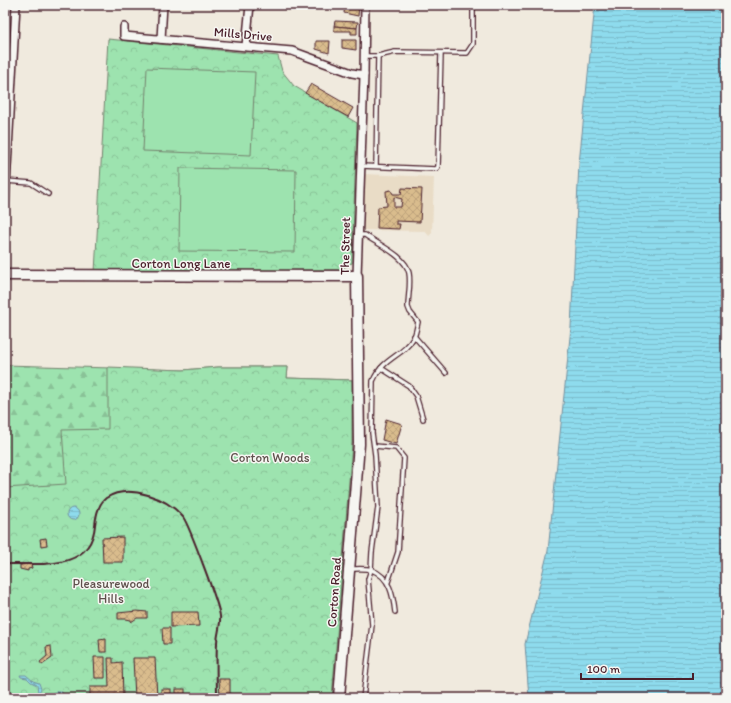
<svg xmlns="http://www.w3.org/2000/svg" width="731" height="703" font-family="Itim,sans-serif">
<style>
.built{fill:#e9dcc6}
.forest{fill:url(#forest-firs);stroke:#74816d}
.park{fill:url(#park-crowns);stroke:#74816d}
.pitch{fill:#9de3af;stroke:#74816d}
.water{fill:url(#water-rules);stroke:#73909f}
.building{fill:url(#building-cross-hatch);stroke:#4a1f2b;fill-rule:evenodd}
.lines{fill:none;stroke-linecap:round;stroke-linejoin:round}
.service-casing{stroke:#4a1f2b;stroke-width:6}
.minor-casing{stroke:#4a1f2b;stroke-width:10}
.secondary-casing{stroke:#4a1f2b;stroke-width:13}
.service{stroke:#f6f6f2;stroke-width:3.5}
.minor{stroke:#f6f6f2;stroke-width:7}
.secondary{stroke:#f6f6f2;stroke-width:10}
.rail{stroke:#4a1f2b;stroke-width:2}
.labels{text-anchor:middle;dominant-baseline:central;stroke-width:3;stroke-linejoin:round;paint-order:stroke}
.street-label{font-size:13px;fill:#4a1f2b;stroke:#f6f6f2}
.park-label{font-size:13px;fill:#5f504c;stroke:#f6f6f2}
</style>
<defs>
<pattern id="forest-firs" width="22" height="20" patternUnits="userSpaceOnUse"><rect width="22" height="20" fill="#9de3af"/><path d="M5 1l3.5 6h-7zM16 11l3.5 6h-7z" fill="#89c297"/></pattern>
<pattern id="park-crowns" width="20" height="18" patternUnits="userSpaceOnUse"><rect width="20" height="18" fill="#9de3af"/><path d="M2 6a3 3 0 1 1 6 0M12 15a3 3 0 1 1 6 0" fill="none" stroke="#89c297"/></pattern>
<pattern id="water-rules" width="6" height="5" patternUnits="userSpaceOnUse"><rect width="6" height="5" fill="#8edbed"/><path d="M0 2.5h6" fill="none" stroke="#7cbccb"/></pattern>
<pattern id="building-cross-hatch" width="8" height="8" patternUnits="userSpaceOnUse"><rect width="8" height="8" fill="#d9bc8d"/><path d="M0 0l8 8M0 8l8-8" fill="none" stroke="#bca17a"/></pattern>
</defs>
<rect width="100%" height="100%" fill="#f0eade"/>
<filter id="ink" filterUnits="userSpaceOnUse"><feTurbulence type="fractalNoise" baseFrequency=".025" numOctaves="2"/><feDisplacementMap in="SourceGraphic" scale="8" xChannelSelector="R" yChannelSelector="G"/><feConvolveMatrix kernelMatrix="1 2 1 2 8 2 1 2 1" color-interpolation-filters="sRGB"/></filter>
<g filter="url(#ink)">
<polygon class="built" points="363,174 434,177 432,233 429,236 425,231 361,230"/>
<polygon class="forest" points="5,365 183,370 218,367 288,367 287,378 352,380 352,443 332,698 5,492"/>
<g class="park">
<polygon points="108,39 278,56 282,71 294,86 357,123 352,263 340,270 95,272"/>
<polygon points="108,367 183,370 218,367 288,367 287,378 352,380 352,443 332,698 5,698 5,488 66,484 62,430 108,429"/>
</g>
<g class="pitch">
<polygon points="147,68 255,72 251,155 143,151"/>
<polygon points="180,168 296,170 295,252 179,251"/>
</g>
<g class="water">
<polygon points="595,5 726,5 726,698 529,698 525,644 548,551 571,327 579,164"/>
<circle cx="73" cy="514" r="6"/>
<polygon points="20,675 26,675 33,681 39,683 41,689 35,698 32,698 38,692 37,685 31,682 27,678 21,677"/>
<polygon points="58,691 62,692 65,698 52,698 53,693"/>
</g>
<g class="building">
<polygon points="345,5 359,6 358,16 344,13"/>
<polygon points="335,21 358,22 357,28 334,26"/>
<polygon points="334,26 357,28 357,34 351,34 351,31 334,31"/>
<polygon points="342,40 356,40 356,50 342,48"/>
<polygon points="316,41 330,41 329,53 316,49"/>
<polygon points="311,84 353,108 348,117 305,93"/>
<path d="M402,188L422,189L420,222L396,221V224H400L399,229L377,228L378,207L387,206L386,191L391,190L393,194H401ZM394,197L402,199L401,207H394Z"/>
<polygon points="386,419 402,424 396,444 382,440"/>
<polygon points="123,537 123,562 103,562 102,538"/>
<polygon points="46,538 47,545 41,546 40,539"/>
<polygon points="31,564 32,568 28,569 28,571 20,569 20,565"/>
<polygon points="137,611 147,612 147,618 137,618 131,622 131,620 126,619 118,619 118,613"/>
<polygon points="171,612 198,612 199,626 171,627"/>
<polygon points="162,628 170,628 170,644 163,644"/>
<polygon points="106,639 106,652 100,652 99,640"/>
<polygon points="51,646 52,658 42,665 40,662 47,656 46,647"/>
<polygon points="94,657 105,657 105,678 95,678"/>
<polygon points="108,658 113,658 113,663 122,662 123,698 90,698 90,687 109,687"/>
<polygon points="133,658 155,658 157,698 135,698"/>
<polygon points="219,679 230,679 230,698 220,698"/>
<rect x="161" y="689" width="10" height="5"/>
<rect x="176" y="689" width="9" height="5"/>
</g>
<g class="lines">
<defs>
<g id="service">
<polyline points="365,56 378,56 395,52 467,53 473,44 473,5"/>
<polyline points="361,166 436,169 438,167 441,53"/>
<polyline points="376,166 378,56"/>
<polyline points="6,181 31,183 48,194"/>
<path d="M359,235H365C379,245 406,256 409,273C411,284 408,296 408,307L410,312L418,322C417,326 416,333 414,337C403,357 383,357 373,381L372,433L375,455L378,507L372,552L371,570L368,579L372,625L363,698"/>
<polyline points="414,336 446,373"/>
<polyline points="381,368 409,386 416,396 423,419"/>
<polyline points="375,446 396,448 404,458 398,552 388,582"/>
<path d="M350,569C356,569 366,568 372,570C390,577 393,595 395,612"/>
</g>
<g id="minor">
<polyline points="124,27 124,36 292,51 352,73 364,75"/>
<polyline points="161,39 163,5"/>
<polyline points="246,46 250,5"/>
<polyline points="5,204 16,5"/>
<polyline points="357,276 364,75 365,5"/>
</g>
<polyline id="secondary" points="5,275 357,276 359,444 339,698"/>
</defs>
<use href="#service" class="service-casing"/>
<use href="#minor" class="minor-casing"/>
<use href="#secondary" class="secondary-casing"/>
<use href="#service" class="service"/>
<use href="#minor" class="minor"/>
<use href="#secondary" class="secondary"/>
<path class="rail" d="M5,564C40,563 91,572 95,525C96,515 98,504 106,498C129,483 167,498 183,517C189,525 219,605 220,616C221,625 217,635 217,643C216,662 217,680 217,698"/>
</g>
</g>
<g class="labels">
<g class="street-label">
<text transform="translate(243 34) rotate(5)">Mills Drive</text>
<text transform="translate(345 246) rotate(-89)">The Street</text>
<text x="181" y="263">Corton Long Lane</text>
<text transform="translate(334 592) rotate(-86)">Corton Road</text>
</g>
<g class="park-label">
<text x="270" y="457">Corton Woods</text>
<text x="111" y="583">Pleasurewood<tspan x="111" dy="15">Hills</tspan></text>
</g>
</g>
<rect width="731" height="703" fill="none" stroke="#f6f6f2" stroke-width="20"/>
<rect x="10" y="10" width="711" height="683" fill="none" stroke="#4a1f2b" stroke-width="1.5" filter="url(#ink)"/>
<path d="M581 673v6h112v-6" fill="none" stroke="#4a1f2b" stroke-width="2"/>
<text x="587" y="673" font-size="12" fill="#4a1f2b" stroke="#f6f6f2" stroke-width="3" paint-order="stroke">100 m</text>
</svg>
